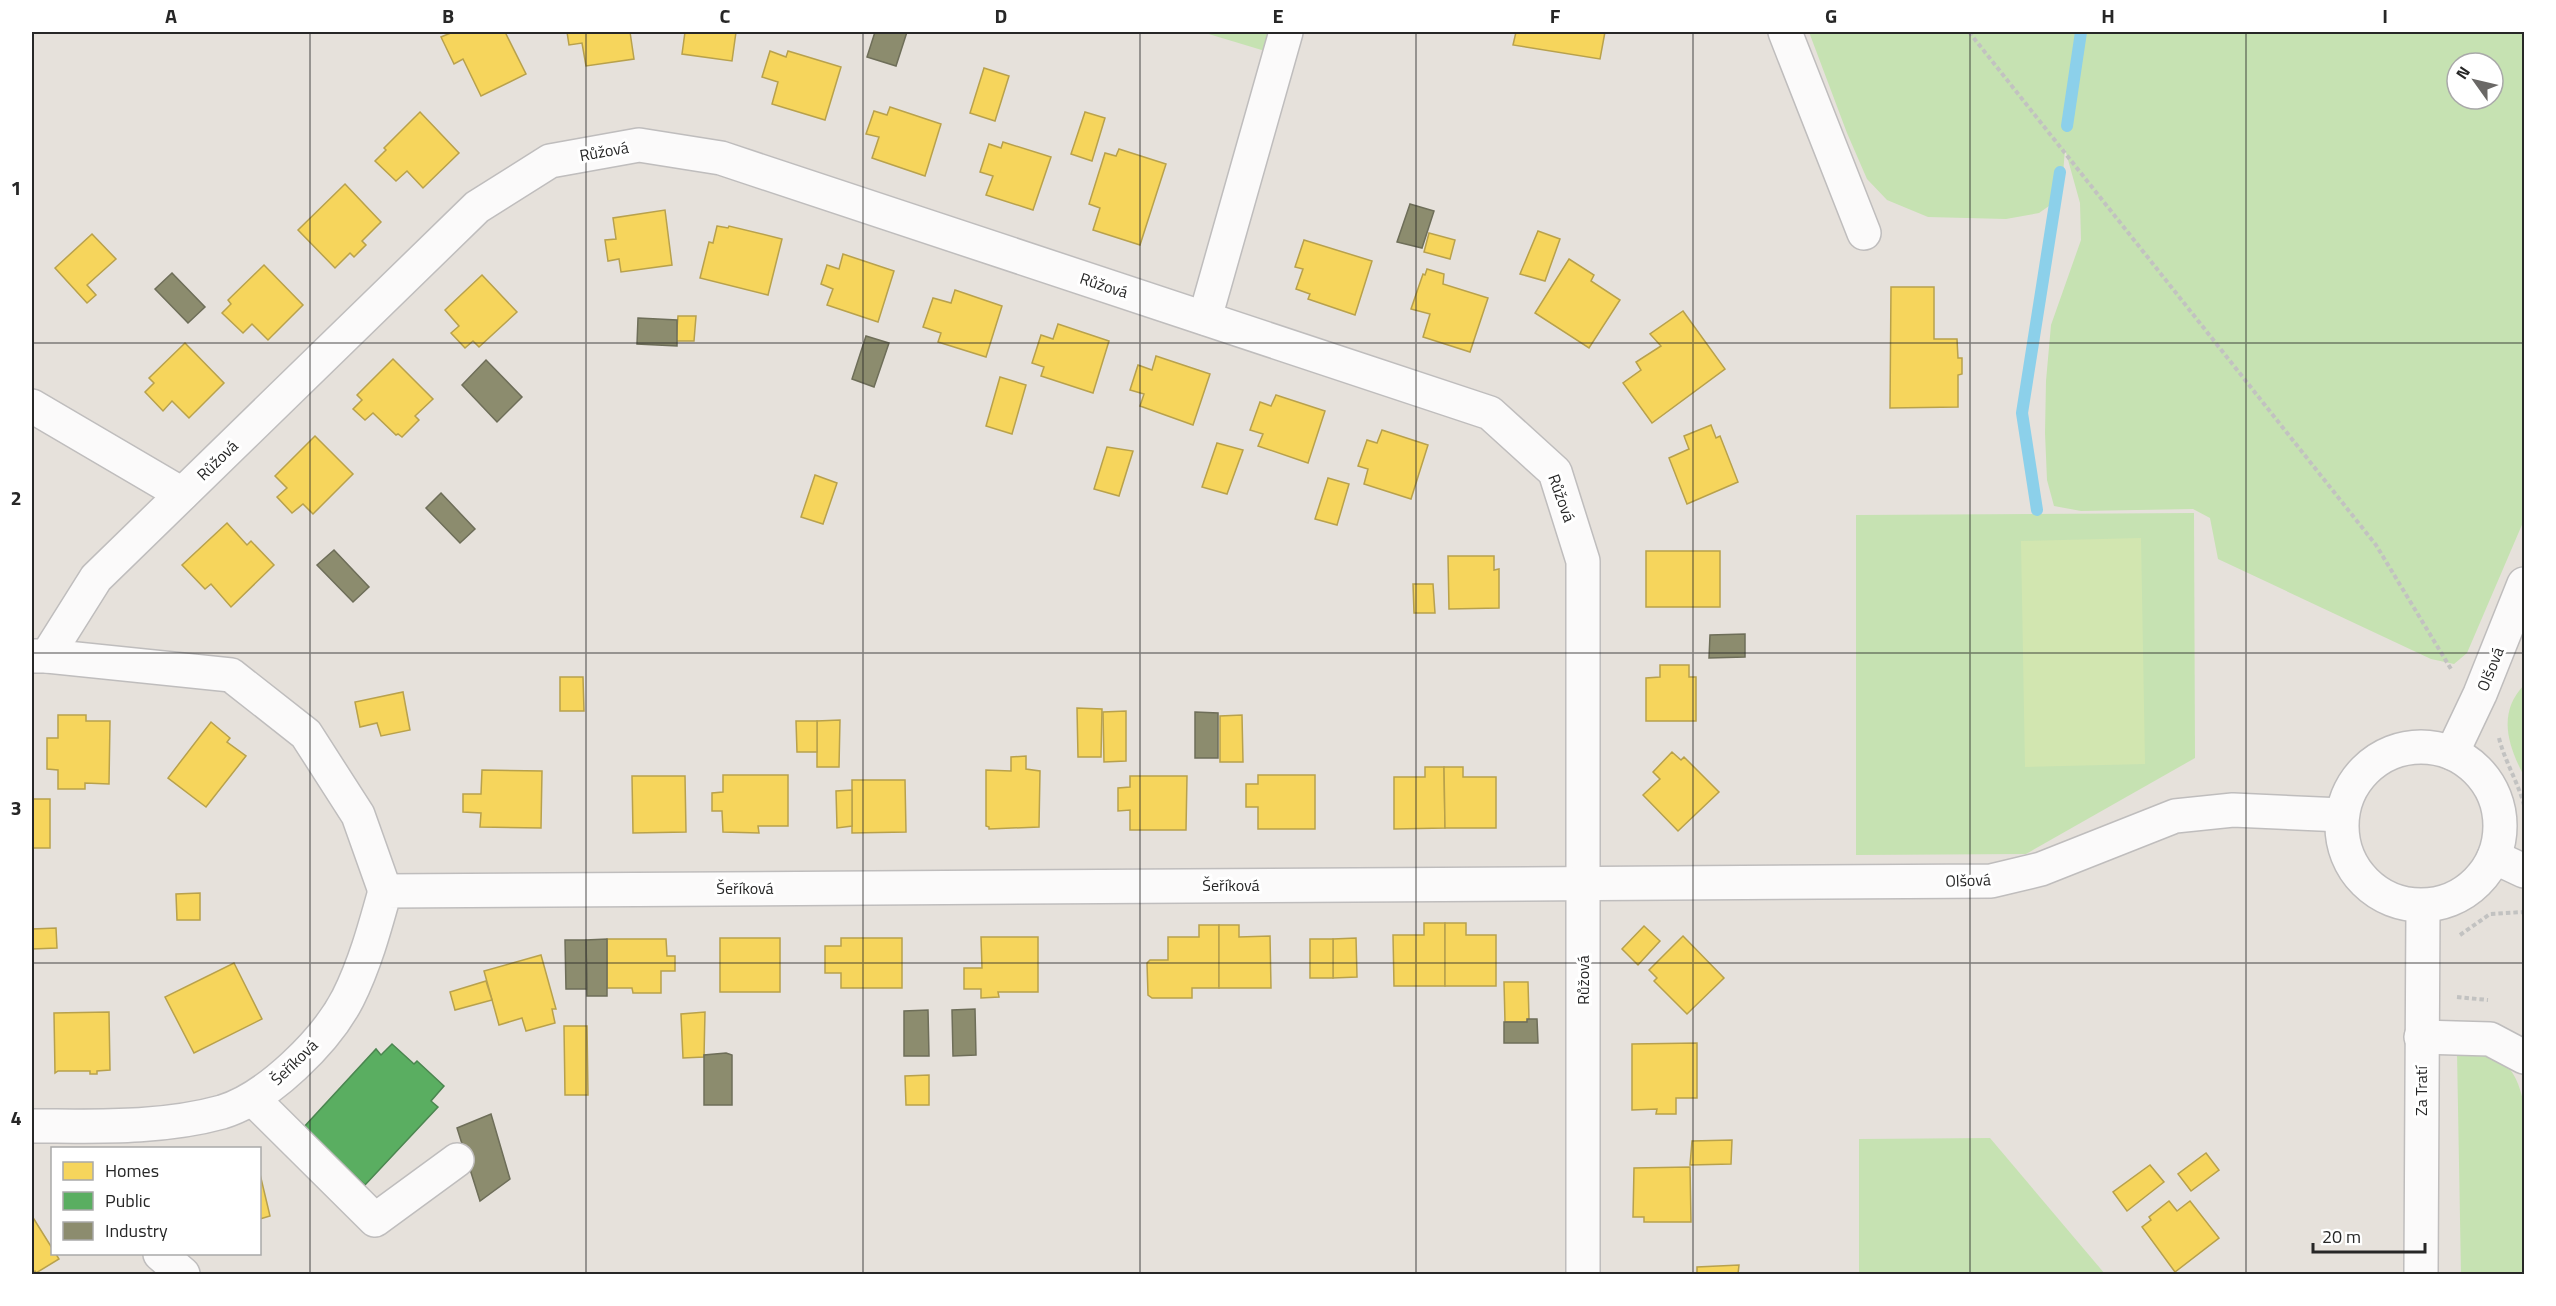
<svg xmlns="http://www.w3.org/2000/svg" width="2556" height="1306" font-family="'Titillium Web',sans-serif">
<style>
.green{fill:#c6e2b2;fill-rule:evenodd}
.pitch{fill:#d2e6b0}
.homes{fill:#f6d55c;stroke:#b8a14c;stroke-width:1.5}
.public{fill:#5aae61;stroke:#4b8650;stroke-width:1.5}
.industry{fill:#8c8c6e;stroke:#6e6e59;stroke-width:1.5}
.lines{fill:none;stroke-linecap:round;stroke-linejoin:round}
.stream{stroke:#8cd0ea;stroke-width:12}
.minor-casing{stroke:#bfbdbd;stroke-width:36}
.path{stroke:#c2c2c1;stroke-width:4;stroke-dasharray:4.5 3;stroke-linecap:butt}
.minor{stroke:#fbfafa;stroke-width:33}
.grid{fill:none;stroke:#272727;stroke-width:1.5;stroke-opacity:0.55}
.labels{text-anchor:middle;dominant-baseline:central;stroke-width:6;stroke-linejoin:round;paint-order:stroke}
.street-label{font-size:16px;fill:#272727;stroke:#fff}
.neatline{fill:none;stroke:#272727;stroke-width:2}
.grid-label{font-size:20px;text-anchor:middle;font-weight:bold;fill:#272727}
</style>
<rect width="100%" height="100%" fill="#e6e1db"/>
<g class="green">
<polygon points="1202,32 1270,32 1265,51"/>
<path d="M1809,32H2083V36L2084,32H2524V520L2467,653L2454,664L2431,659L2218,559L2210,518L2193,509L2081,511L2054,506L2047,480L2045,433L2046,381L2051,325L2081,240L2080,203L2065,149L2062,187L2049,206L2039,213L2006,219L1928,217L1887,200L1867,179L1847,133ZM2457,63H2493V99H2457Z"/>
<polygon points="2194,513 2195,758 2026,854 1856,855 1856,515"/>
<path d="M2524,685V776C2508,746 2497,713 2524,685Z"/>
<path d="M2457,1052C2500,1054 2515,1062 2524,1105V1274H2461Z"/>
<polygon points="1990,1138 2105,1274 1859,1274 1859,1139"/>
</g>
<polygon class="pitch" points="2141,538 2145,764 2025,767 2021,541"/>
<g class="homes">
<polygon points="453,32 505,32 526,74 481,96 463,59 454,64 441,37"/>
<polygon points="567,32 630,32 634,59 586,66 582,43 569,45"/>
<polygon points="682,32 736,32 732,61 682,54 685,32"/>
<polygon points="1516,32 1605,32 1600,59 1513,45"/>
<polygon points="770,51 786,57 788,51 841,67 825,120 772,104 778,82 762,77"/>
<polygon points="984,68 1009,76 995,121 970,113"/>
<polygon points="890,107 941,124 925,176 872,158 879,137 866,134 874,111 887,115"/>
<polygon points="420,112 459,153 423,188 407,171 396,181 375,161 386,150 384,148"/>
<polygon points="1085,112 1105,118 1092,161 1071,154"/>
<polygon points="1003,142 1051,157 1033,210 986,195 993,176 980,172 989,144 1001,148"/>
<polygon points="1119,149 1166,164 1140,245 1093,230 1100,208 1089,204 1105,153 1116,156"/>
<polygon points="345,184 381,222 362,241 366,245 354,257 350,253 335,268 298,230"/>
<polygon points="665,210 672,265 621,272 619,259 608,261 605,240 616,239 613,218"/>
<polygon points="717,226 728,228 729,226 782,239 768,295 700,278 709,242 713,243"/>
<polygon points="1538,231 1560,239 1545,281 1520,274"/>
<polygon points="1429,233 1455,240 1450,259 1424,252"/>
<polygon points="92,234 116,259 87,285 96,295 87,303 55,268"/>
<polygon points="1304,240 1372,261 1355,315 1308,299 1310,294 1296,289 1303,269 1295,267"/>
<polygon points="843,254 894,271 878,322 827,305 833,289 821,284 827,265 839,269"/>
<polygon points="1569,259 1594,275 1591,281 1620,300 1589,348 1535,313"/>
<polygon points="264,265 303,305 268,340 252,324 243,333 222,313 231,304 228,300"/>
<polygon points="1427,269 1444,274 1443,284 1488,298 1470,352 1423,337 1430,314 1411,309 1423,274 1425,275"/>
<polygon points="482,275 517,312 479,347 473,341 465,348 451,333 459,326 445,310"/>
<polygon points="1891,287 1934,287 1934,339 1957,339 1958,358 1962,358 1962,374 1958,375 1958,407 1890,408"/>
<polygon points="955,290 1002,306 986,357 938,342 941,333 923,327 933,298 951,303"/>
<polygon points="1683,311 1725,369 1652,423 1623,383 1641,370 1636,362 1661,346 1650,334"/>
<polygon points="678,316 696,316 694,341 676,341"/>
<polygon points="1058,324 1109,341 1093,393 1041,376 1044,367 1032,363 1041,335 1053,339"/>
<polygon points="185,343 224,383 189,418 172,401 163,411 145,392 154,383 149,378"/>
<polygon points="1156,356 1210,374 1193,425 1140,406 1144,394 1130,390 1138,365 1152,370"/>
<polygon points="393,359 433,399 415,416 419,420 402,437 398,434 396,435 373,413 365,420 353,409 362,400 357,395"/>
<polygon points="1000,377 1026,385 1012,434 986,426"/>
<polygon points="1276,395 1325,411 1308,463 1258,446 1263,434 1250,430 1260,402 1271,406"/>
<polygon points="1711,425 1716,438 1720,436 1738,482 1687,504 1669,458 1689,449 1684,436"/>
<polygon points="1382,430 1428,445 1411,499 1364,484 1368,469 1358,466 1367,440 1377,443"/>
<polygon points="315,436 353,474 313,514 303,504 292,513 277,497 287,488 275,476"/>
<polygon points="1217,443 1243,450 1227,494 1202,487"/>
<polygon points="1107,447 1133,451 1119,496 1094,489"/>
<polygon points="815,475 837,483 823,524 801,517"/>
<polygon points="1328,478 1349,484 1337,525 1315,519"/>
<polygon points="227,523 247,545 251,541 274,565 231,607 211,584 205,589 182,565"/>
<rect x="1646" y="551" width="74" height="56"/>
<polygon points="1448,556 1494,556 1494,570 1499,569 1499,608 1449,609"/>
<polygon points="1413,584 1433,584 1435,613 1414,613"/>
<polygon points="1660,665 1689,665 1689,677 1696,677 1696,721 1646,721 1646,678 1660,677"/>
<polygon points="560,677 583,677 584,711 560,711"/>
<polygon points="403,692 410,730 381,736 377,723 360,727 355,702"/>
<polygon points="1077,708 1102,709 1101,757 1078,757"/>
<polygon points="1126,711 1126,761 1104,762 1103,712"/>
<polygon points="58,715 86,715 86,721 110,721 109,784 85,783 85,789 58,789 58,770 47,769 47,738 58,738"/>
<polygon points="1242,715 1243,762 1220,762 1220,716"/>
<polygon points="840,720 839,767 817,767 817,721"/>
<polygon points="796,721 817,721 817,752 797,752"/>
<polygon points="211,722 230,738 227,742 246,756 206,807 168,778"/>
<polygon points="1672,752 1681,760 1684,757 1719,792 1678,831 1643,795 1660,779 1653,772"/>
<polygon points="1026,756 1026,769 1040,771 1039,827 989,829 989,827 986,826 986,770 1011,771 1011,757"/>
<polygon points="1425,767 1444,767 1445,828 1394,829 1394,777 1425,777"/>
<polygon points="1444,767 1463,767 1463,777 1496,777 1496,828 1445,828"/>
<polygon points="482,770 542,771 541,828 480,827 481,813 463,812 463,794 481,794"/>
<polygon points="723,775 788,775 788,826 758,826 759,833 723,832 722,811 712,811 712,793 723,792"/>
<polygon points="1258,775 1315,775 1315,829 1258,829 1258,807 1246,807 1246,784 1258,784"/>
<polygon points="632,776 685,776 686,832 633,833"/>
<polygon points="1130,776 1187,776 1186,830 1130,830 1130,810 1118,811 1118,788 1130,787"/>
<polygon points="852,780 905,780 906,832 852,833"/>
<polygon points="852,790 852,826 837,828 836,791"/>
<rect x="32" y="799" width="18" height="49"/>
<polygon points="200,893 200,920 177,920 176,894"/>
<polygon points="1424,923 1445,923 1445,986 1394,986 1393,935 1424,935"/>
<polygon points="1445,923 1466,923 1466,935 1496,935 1496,986 1445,986"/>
<polygon points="1199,925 1219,925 1219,988 1192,988 1192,998 1152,998 1148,995 1147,963 1150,960 1168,960 1168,937 1199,937"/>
<polygon points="1219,925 1239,925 1239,937 1270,936 1271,988 1219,988"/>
<polygon points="1644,926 1660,941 1638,965 1622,949"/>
<polygon points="56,928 57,948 32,949 32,929"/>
<polygon points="1683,936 1724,978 1687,1014 1654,981 1657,978 1649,970"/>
<polygon points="981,937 1038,937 1038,992 998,992 999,997 981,998 981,989 964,989 964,968 982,968"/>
<rect x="720" y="938" width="60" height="54"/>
<polygon points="841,938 902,938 902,988 841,988 841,973 825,973 825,946 841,946"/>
<polygon points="1356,938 1357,977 1333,978 1333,939"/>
<polygon points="607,939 666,939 667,956 675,956 675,971 661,971 661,993 633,993 632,988 607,988"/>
<rect x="1310" y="939" width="23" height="39"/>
<polygon points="541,955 556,1009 552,1009 555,1023 526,1031 522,1018 499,1025 484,971"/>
<polygon points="234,963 262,1019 194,1053 165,997"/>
<polygon points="486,981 492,1000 455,1010 450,992"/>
<polygon points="1504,982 1528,982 1529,1019 1527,1022 1505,1022"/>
<polygon points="109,1012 110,1070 97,1071 97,1074 90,1074 90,1071 58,1071 55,1073 54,1013"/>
<polygon points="705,1012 704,1057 683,1058 681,1014"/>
<polygon points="564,1026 587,1026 588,1095 565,1095"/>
<polygon points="1697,1043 1697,1098 1676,1098 1676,1114 1656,1114 1657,1109 1632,1110 1632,1044"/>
<polygon points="929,1075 929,1105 906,1105 905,1076"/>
<polygon points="1732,1140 1731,1164 1690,1165 1692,1141"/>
<polygon points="2206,1153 2219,1170 2191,1191 2178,1174"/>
<polygon points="2150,1165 2164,1182 2127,1211 2113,1192"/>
<polygon points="1690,1167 1691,1222 1644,1222 1644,1217 1633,1217 1634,1168"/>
<polygon points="260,1174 270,1216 260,1219"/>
<polygon points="2169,1201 2177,1211 2190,1201 2219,1238 2175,1272 2142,1227 2151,1220 2149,1217"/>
<polygon points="32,1216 52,1248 52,1254 56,1254 59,1259 36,1273 35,1271 32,1273"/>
<polygon points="1739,1265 1738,1274 1697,1274 1697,1267"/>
</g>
<polygon class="public" points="392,1044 414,1064 417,1061 444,1086 431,1101 438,1107 365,1185 303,1128 376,1049 381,1055"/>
<g class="industry">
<polygon points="875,32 907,32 896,66 867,57"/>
<polygon points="1410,204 1434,211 1422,248 1397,242"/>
<polygon points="172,273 205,307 188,323 155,289"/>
<polygon points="638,318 677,320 677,346 637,344"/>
<polygon points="866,336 889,343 874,387 852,379"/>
<polygon points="486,360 522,397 497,422 462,385"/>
<polygon points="441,493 475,529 460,543 426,508"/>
<polygon points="334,550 369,587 353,602 317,565"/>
<polygon points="1745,634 1745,657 1709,658 1710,635"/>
<polygon points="1195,712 1218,713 1218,758 1195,758"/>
<polygon points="607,939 607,996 587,996 586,940"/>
<polygon points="565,940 586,940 587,989 566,989"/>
<polygon points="975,1009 976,1055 953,1056 952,1010"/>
<polygon points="928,1010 929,1056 904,1056 904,1011"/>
<polygon points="1527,1019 1537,1019 1538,1043 1504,1043 1504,1022 1527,1022"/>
<polygon points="726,1053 732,1055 732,1105 704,1105 704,1055"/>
<polygon points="491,1114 510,1179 480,1201 457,1128"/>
</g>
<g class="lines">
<g class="stream">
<polyline points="2067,126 2081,32"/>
<polyline points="2037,510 2022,413 2060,172"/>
</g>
<defs>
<g id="minor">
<polyline points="1785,32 1864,233"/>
<polyline points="1205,318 1286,32"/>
<polyline points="32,406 182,494"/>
<polyline points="32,656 47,656 96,578 477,207 550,161 639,145 721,158 1490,413 1555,472 1583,561 1583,1274"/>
<polyline points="47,656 231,675 306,734 358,815 385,891"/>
<circle cx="2421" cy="826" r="79"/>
<polyline points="2452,753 2480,694 2524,584"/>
<polyline points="2494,857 2524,871"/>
<polyline points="2421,1037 2490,1039 2524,1057"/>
<polyline points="253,1099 375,1220 457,1160"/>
<path d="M32,1126C94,1126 161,1129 222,1112C268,1098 326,1041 348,998C365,964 375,927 385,891L1991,881L2041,869L2175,816L2233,810L2342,815"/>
<polyline points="160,1254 183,1274"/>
<polyline points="2421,1274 2423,907"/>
</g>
</defs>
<use href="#minor" class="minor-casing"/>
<g class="path">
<polyline points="1969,32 2376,545 2451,669"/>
<path d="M2499,738C2505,762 2518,782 2524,805"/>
<polyline points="2460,935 2490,914 2524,912"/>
<polyline points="2457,997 2488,1000"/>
</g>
<use href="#minor" class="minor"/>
</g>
<path class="grid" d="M310,32V1274M586,32V1274M863,32V1274M1140,32V1274M1416,32V1274M1693,32V1274M1970,32V1274M2246,32V1274M32,343H2524M32,653H2524M32,963H2524"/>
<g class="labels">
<g class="street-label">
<text transform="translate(604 151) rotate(-10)">Růžová</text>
<text transform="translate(1104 285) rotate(18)">Růžová</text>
<text transform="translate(217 460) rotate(-44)">Růžová</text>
<text transform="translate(1562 498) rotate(70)">Růžová</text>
<text transform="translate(2490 669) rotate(-68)">Olšová</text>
<text transform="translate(1968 880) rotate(-2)">Olšová</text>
<text x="1231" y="885">Šeříková</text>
<text x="745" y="888">Šeříková</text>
<text transform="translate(1583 980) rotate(-90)">Růžová</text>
<text transform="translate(294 1062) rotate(-44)">Šeříková</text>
<text transform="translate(2421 1091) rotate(-90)">Za Tratí</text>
</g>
</g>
<rect width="2556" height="1306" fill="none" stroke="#ffffff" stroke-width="66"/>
<rect x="51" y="1147" width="210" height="108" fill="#ffffff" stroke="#a9a9a9" stroke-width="1.5"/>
<rect x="63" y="1162" width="30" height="18" fill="#f6d55c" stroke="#a9a9a9" stroke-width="1.5"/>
<text x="105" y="1177" font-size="18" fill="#272727">Homes</text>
<rect x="63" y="1192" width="30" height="18" fill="#5aae61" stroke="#a9a9a9" stroke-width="1.5"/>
<text x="105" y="1207" font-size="18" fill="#272727">Public</text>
<rect x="63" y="1222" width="30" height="18" fill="#8c8c6e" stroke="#a9a9a9" stroke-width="1.5"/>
<text x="105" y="1237" font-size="18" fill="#272727">Industry</text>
<g transform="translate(2475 81) rotate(304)"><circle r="28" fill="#ffffff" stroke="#a9a9a9" stroke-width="1.5"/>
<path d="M0-4.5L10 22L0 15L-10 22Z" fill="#6a6866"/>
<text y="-9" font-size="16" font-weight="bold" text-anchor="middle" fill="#272727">N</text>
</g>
<path d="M2313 1243v9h112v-9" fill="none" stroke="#272727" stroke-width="3"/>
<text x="2322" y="1243" font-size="18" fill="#272727" stroke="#ffffff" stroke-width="4.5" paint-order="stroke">20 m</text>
<rect x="33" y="33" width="2490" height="1240" class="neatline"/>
<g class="grid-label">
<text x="171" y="23">A</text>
<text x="448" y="23">B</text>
<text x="725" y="23">C</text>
<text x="1001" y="23">D</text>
<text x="1278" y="23">E</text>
<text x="1555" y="23">F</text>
<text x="1831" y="23">G</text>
<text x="2108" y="23">H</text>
<text x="2385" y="23">I</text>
<text x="16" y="195">1</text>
<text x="16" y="505">2</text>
<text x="16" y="815">3</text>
<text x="16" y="1125">4</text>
</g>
</svg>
